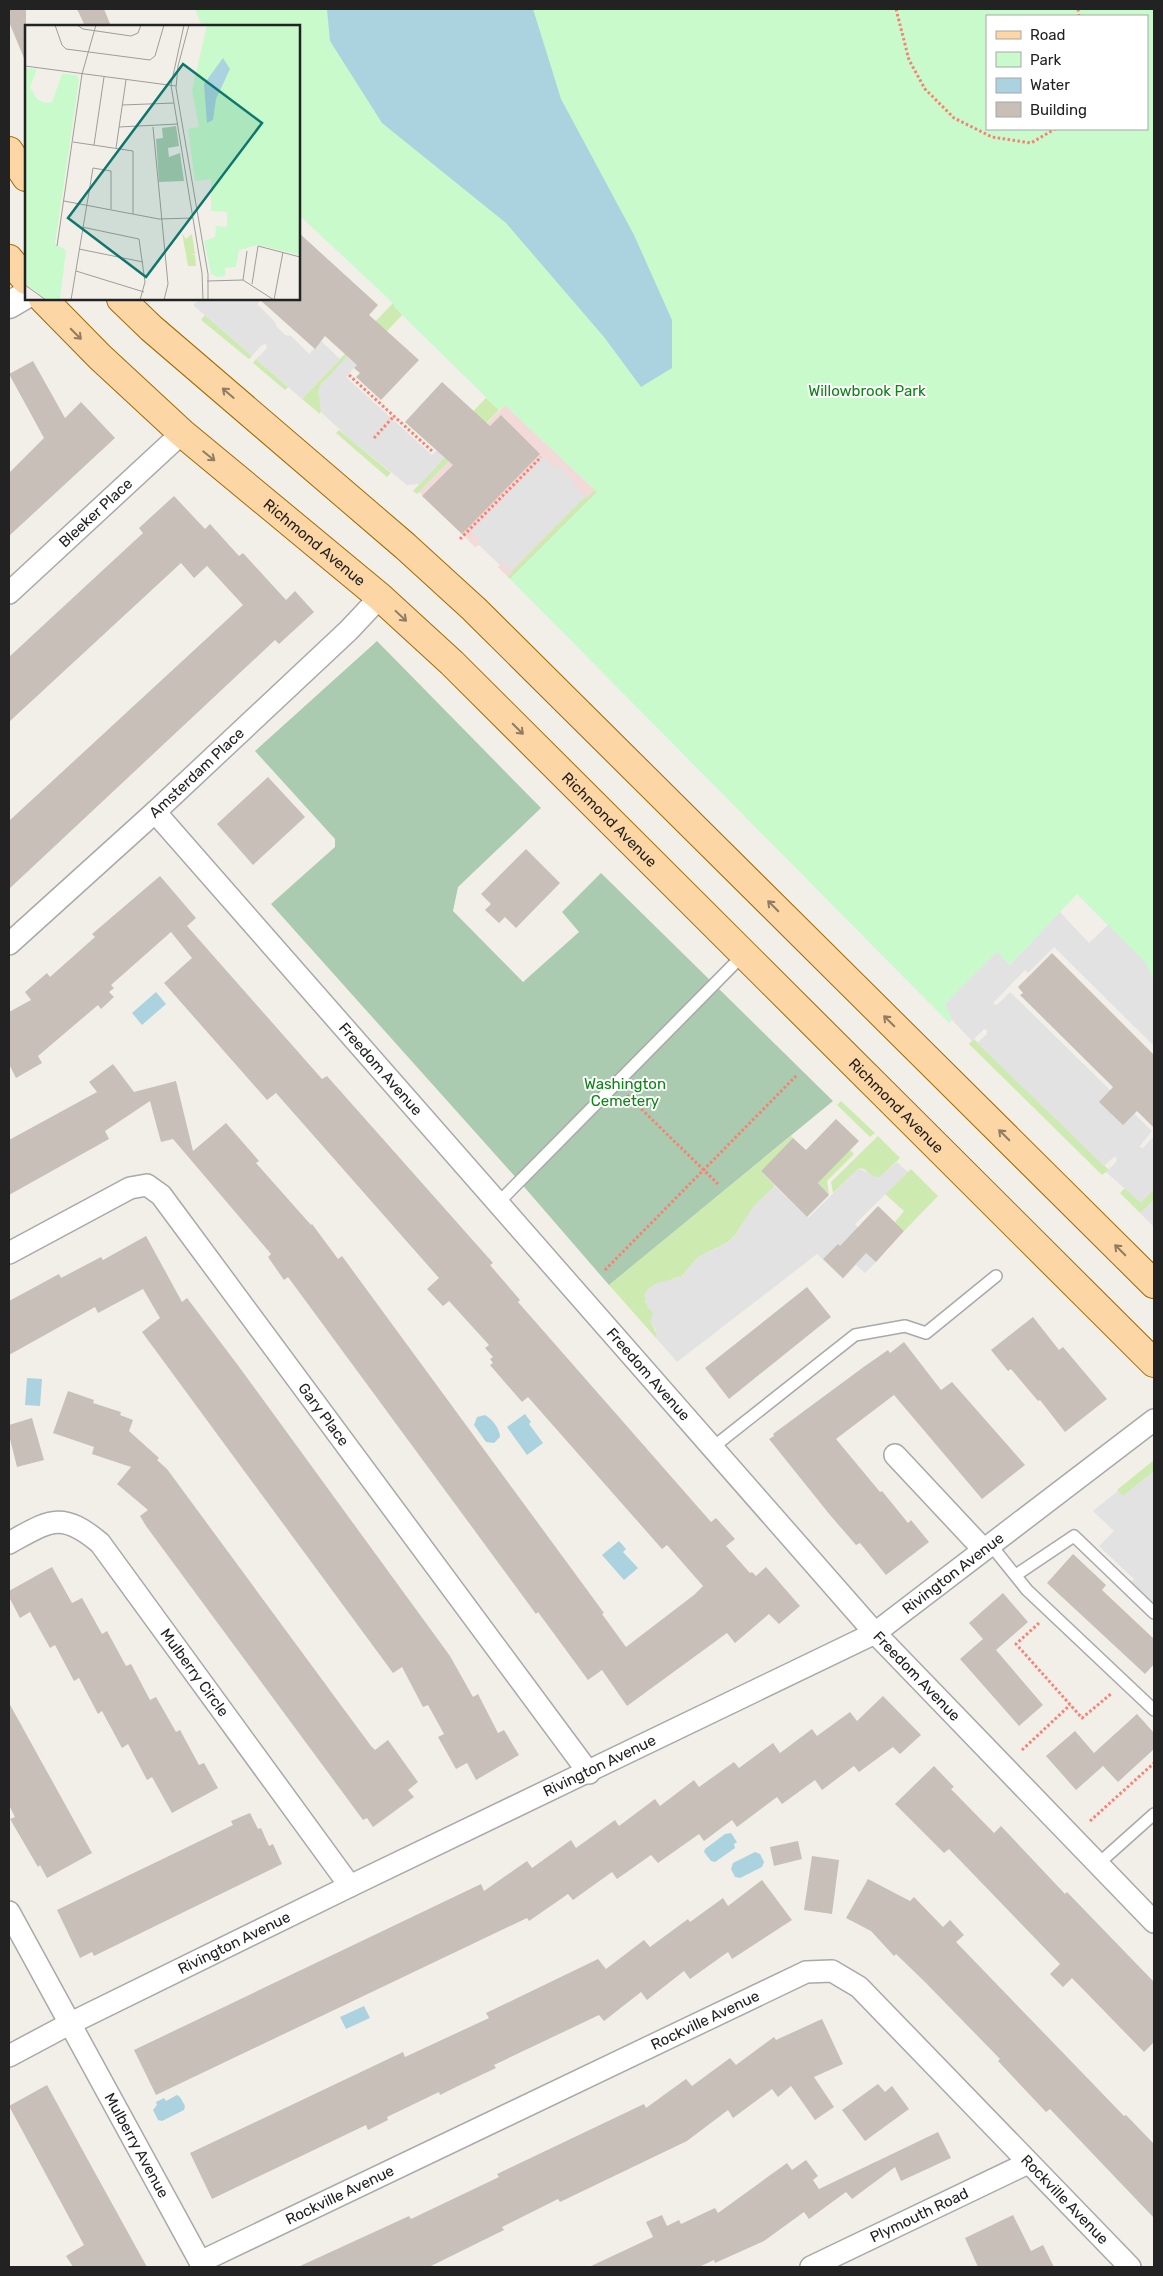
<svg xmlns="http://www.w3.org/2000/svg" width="1163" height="2276" font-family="Rubik,sans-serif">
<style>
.commercial{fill:#f2dad9}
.grass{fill:#cdebb0}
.cemetery{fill:#aacbaf}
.park{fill:#c8facc;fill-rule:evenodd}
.parking{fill:#e2e2e2}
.water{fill:#aad3df}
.building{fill:#c7bfb8}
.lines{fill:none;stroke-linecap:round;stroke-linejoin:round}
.service-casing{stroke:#a9a9a9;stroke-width:14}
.minor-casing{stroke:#a9a9a9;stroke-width:24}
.tertiary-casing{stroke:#a9a9a9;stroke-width:29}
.primary-casing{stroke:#a06b00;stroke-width:30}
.path{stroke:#fa8072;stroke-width:3;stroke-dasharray:2.5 2.5;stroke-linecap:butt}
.service{stroke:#fff;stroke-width:11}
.minor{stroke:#fff;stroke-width:21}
.tertiary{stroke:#fff;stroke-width:26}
.primary{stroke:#fcd6a4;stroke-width:28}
.oneway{stroke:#8f7c63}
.labels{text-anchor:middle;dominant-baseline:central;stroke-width:4;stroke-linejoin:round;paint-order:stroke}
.park-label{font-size:15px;fill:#0c8416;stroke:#fff}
.street-label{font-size:15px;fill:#222;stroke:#fff}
.inset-road{fill:none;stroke:#9f9d99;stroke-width:1}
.view{fill:#0f766e;fill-opacity:0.15;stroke:#0f766e;stroke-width:2.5}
.inset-edge{fill:none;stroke:#222;stroke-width:2.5}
</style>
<rect width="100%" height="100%" fill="#f2efe9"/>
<polygon class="commercial" points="505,405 597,492 510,579 498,567 500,565 479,545 475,547 419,492"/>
<g class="grass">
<path d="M393,303L402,315L376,343L323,382C317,391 324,404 320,414L302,399Z"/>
<polygon points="205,315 252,356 249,359 201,320"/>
<polygon points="256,359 288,387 285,390 253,363"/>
<polygon points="486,398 499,410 417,494 413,491 465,436 463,422"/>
<polygon points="339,430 391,473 387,477 336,433"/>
<polygon points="595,490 597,492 510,579 508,577 514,569 585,497 587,498"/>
<polygon points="974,1039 1109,1170 1102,1175 969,1044"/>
<polygon points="841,1101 875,1133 870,1137 837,1105"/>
<polygon points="791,1136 793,1138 761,1171 775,1186 754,1206 736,1234 728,1242 698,1257 681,1277 674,1278 645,1301 653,1312 653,1327 657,1334 656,1338 609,1285"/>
<polygon points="878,1136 900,1158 880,1177 874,1178 864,1169 859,1168 833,1193 831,1182"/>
<polygon points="850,1150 854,1154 827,1181 829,1195 818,1183"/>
<polygon points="911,1169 938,1196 904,1231 895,1222 904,1211 885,1194"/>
<polygon points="1126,1187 1141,1202 1154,1189 1154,1200 1140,1213 1120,1193"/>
<polygon points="1154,1460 1154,1471 1122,1497 1117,1490"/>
</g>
<polygon class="cemetery" points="377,641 541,808 458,887 453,911 523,982 579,932 562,912 601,873 833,1101 609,1285 519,1181 271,904 335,847 335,839 255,751"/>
<path class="park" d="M195,9H1154V980L1145,963L1077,894L1010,965L997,952L945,1004L952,1020L949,1023L510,579L597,492L505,405L499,410L395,308L393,303L299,215V26H202ZM987,16H1147V129H987Z"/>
<g class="parking">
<polygon points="200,299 262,299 257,304 275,322 277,327 285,335 291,336 309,354 321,341 340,359 302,399 256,359 267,348 266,344 262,345 252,356 193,305"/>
<polygon points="359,343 376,343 346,377 432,455 441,447 465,436 420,484 407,485 351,440 321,412 318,390 320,386"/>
<polygon points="544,457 555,468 559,466 574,481 573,484 585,497 510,571 502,563 500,565 479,544 479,539 471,531"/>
<polygon points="1060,912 1089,943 1108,925 1146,963 1154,980 1154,1046 1054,947 1028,973 1025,970 993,1003 995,1005 998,1004 1010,992 1152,1131 1139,1147 1143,1148 1154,1136 1154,1189 1141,1203 1106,1172 1116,1162 1117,1158 1114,1157 1104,1166 977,1043 987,1034 987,1030 984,1029 972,1041 952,1020 945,1004 997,952 1010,965"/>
<polygon points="897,1162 908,1172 855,1224 868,1237 860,1247 876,1262 865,1273 856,1265 843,1279 817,1254 677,1362 656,1338 656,1330 650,1323 653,1312 648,1308 644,1295 650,1287 660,1282 681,1277 698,1257 728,1242 736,1234 754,1206 775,1186 808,1218 859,1168 878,1178"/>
<polygon points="1154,1200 1154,1227 1140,1213"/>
<polygon points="1154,1471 1154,1610 1128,1586 1134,1579 1099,1546 1114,1531 1093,1511 1118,1491 1123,1496"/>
</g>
<g class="water">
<polygon points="327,9 533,9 561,99 634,235 672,320 672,368 641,387 604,337 506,223 382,123 330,41"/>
<polygon points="156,992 166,1004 142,1025 132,1013"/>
<polygon points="27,1378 42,1379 40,1406 25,1405"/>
<polygon points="525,1414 531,1422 529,1424 543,1443 527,1455 507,1427"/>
<path d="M485,1415C492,1419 500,1429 500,1437L494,1443L486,1442L474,1425L477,1417Z"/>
<polygon points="619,1541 626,1549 623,1552 638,1568 624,1580 602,1555"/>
<polygon points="731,1833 737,1842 734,1844 735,1848 715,1862 711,1861 704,1852 705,1849 725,1834"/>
<polygon points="755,1852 760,1854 764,1862 762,1867 740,1878 735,1877 731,1869 733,1863"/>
<polygon points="364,2006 370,2018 346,2029 340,2017"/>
<polygon points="177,2095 180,2097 185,2106 184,2110 162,2121 158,2120 153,2110 157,2105 156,2102 164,2098 166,2101"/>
</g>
<g class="building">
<polygon points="9,9 26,9 26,63 9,22"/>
<polygon points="77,9 104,9 111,26 85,26"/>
<polygon points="299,233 378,305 369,315 419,360 381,400 356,377 360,373 354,368 357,365 325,336 315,349 259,299 299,299"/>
<polygon points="33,361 65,418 81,402 115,438 9,536 9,473 44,438 9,374"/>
<polygon points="442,382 490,426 501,415 540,454 462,534 422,496 453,465 405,422"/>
<polygon points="174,496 205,529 210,524 239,556 243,553 286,600 295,591 314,612 279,644 275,640 9,889 9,821 243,605 207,566 194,578 181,563 9,722 9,657 143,533 139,528"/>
<polygon points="268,777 305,817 253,865 217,824"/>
<polygon points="526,849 560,883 516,928 505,917 499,923 485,910 491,904 481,894"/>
<polygon points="160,876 196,918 187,926 322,1079 327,1076 493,1263 490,1265 520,1300 518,1302 711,1522 716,1518 735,1539 726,1546 750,1573 752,1572 756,1576 766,1567 800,1606 779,1624 769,1614 735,1643 727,1633 627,1706 602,1670 588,1680 538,1612 536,1614 288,1277 284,1280 268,1257 271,1254 173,1139 161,1142 150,1101 105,1131 109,1139 9,1195 9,1140 97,1092 89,1082 113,1064 134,1092 176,1081 193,1151 226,1123 259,1161 256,1163 311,1225 312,1224 338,1259 342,1256 604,1613 602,1614 626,1647 694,1595 703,1586 667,1545 662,1549 528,1397 522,1402 490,1365 493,1363 490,1359 493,1357 485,1348 489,1345 449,1301 443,1306 427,1289 439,1278 276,1093 267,1100 164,983 192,958 171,932 111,985 114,988 109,992 114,997 101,1009 98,1005 38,1056 42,1063 16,1078 9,1064 9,1012 31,1000 25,992 47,973 50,977 95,937 92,934"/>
<polygon points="1052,953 1154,1055 1154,1128 1137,1111 1123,1125 1099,1102 1113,1087 1020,995 1023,993 1018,987"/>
<polygon points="836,1119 859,1141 818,1183 829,1195 807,1217 761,1171 793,1138 806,1150"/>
<polygon points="878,1206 904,1231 876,1262 866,1253 843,1278 823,1259 838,1244 840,1246"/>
<polygon points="146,1236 182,1302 187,1298 237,1364 450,1656 473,1697 478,1694 498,1733 504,1730 519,1755 476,1780 467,1763 456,1769 438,1737 444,1734 428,1705 423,1707 402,1667 393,1673 142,1332 160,1318 143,1289 98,1313 95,1307 9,1355 9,1301 59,1274 61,1278 101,1257 103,1260"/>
<polygon points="807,1287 831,1317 729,1399 705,1368"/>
<polygon points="1033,1317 1059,1350 1063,1347 1107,1399 1065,1432 1040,1400 1038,1401 1011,1369 1008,1371 991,1350"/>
<polygon points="904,1342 941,1390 952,1382 1025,1465 982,1499 894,1395 836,1439 880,1492 882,1491 908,1523 911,1520 929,1542 886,1575 860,1543 856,1545 830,1515 769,1439 774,1436 773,1434 865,1366 888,1350 890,1353"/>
<polygon points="68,1391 94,1400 93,1403 121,1412 120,1415 133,1420 129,1431 159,1458 157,1460 167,1469 371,1746 375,1750 388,1740 418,1782 408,1790 414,1797 373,1827 367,1818 363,1820 146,1526 140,1516 148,1510 117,1484 131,1467 92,1454 94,1447 53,1433"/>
<polygon points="32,1418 44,1460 17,1467 9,1435 9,1425"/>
<polygon points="1073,1554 1106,1585 1102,1590 1154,1639 1154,1664 1145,1674 1047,1583"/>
<polygon points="52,1567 72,1603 82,1598 102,1634 107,1631 126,1666 131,1664 150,1700 156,1697 176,1732 180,1730 199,1765 204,1763 218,1788 172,1813 152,1777 147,1780 128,1744 122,1748 102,1711 98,1714 79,1678 74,1681 55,1645 50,1648 30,1612 20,1618 9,1597 9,1591"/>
<polygon points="1003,1593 1028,1622 996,1650 1043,1705 1019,1726 960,1659 983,1639 969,1623"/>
<polygon points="883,1696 921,1735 900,1754 893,1747 859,1772 854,1766 822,1790 815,1780 782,1804 777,1797 737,1827 732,1820 704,1841 699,1834 658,1863 651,1855 617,1879 612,1872 573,1900 568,1894 529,1921 527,1918 156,2095 134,2050 481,1884 484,1891 527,1861 532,1868 571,1840 576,1848 615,1820 619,1826 655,1799 660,1806 694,1780 699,1787 734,1762 739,1768 773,1743 780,1753 812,1729 817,1736 850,1712 857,1721"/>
<polygon points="9,1703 92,1853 47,1878 40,1865 38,1867 10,1819 15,1817 9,1805"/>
<polygon points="1137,1714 1154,1733 1154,1749 1118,1782 1103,1766 1076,1790 1046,1756 1075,1731 1094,1753"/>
<polygon points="934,1766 954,1787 951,1789 994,1833 1001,1826 1065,1894 1067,1892 1154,1982 1154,2042 1144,2052 1072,1978 1063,1987 1050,1974 1060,1964 949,1849 944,1853 895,1804"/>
<polygon points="250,1813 258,1829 261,1828 269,1846 273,1844 282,1864 94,1956 92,1952 80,1958 57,1910 233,1825 231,1821"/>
<polygon points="798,1841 802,1859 774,1866 770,1847"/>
<polygon points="812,1856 839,1860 832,1914 804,1910"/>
<polygon points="868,1879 910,1901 914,1897 943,1927 950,1920 964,1935 956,1942 1124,2116 1126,2115 1154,2144 1154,2218 1050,2109 1046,2112 998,2061 1000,2059 925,1982 896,1954 894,1956 871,1931 846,1918"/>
<polygon points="762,1880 792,1920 732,1959 728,1952 690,1979 684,1971 647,2000 641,1992 604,2021 599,2015 494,2065 496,2068 460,2085 440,2095 439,2092 387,2117 388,2120 368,2130 366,2125 212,2199 190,2153 403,2052 405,2057 489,2018 486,2013 598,1959 606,1969 644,1940 650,1947 688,1919 690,1922 723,1898 728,1906"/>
<polygon points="822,2019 843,2064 814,2077 834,2107 815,2120 791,2086 778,2097 772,2089 733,2118 728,2110 687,2141 560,2202 558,2199 502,2227 504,2230 429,2267 298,2267 409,2216 411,2219 499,2177 497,2174 644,2104 646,2108 686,2079 692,2086 730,2058 736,2065 774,2037 776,2040"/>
<polygon points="878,2084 885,2092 892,2086 909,2109 865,2141 842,2110"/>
<polygon points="47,2085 94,2171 147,2267 73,2267 66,2256 84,2245 9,2106"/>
<polygon points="938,2132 951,2158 901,2181 895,2167 852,2199 846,2192 809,2219 804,2212 764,2241 715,2263 714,2260 699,2267 589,2267 653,2237 646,2222 662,2215 667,2226 679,2220 681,2224 715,2208 718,2213 787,2163 792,2170 806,2160 818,2176 813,2180 819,2189"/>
<polygon points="1013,2215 1031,2251 1043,2245 1054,2267 978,2267 965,2238"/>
</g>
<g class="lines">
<defs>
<g id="service">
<polyline points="498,1203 744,954"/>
<polyline points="712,1448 855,1335 905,1326 926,1333 996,1276"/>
<polyline points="990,1544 1027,1590 1154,1710"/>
<polyline points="1016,1575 1074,1536 1154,1613"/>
<polyline points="1098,1864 1154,1814"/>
</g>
<g id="minor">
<path id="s1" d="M9,593L182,433"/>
<path id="s2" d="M155,812L875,1633L1154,1922"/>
<path id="s3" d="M9,944L155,812L349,630L380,597"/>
<path id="s4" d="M9,1253L130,1188L147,1185L161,1195L589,1773"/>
<polyline points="895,1455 983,1549"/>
<path id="s5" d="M9,1543C49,1521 61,1510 100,1543L350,1886"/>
<path id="s6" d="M9,1912L203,2267"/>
<path id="s7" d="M9,2056L69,2024L350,1886L875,1633L1154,1420"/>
<path id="s8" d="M200,2262L806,1972L832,1971L859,1987L1130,2267"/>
<path id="s9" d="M811,2267L1028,2163"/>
</g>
<polyline id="tertiary" points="9,305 26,295"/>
<g id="primary">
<polyline points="9,151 26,177"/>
<polyline points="9,259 26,280"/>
<path id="s10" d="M43,299L100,357L182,433L380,597L452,663L1154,1363"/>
<polyline points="121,299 151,328 405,546 474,609 1154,1284"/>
</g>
</defs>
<use href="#service" class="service-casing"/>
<use href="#minor" class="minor-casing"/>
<use href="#tertiary" class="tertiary-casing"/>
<use href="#primary" class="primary-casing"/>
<g class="path">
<polyline points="896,9 909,60 925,89 954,118 992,137 1031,143 1055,129"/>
<polyline points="1078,9 1079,16"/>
<polyline points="349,375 432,451"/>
<polyline points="374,438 394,416"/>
<polyline points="460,539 541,457"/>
<polyline points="627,1095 718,1184"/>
<polyline points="605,1270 797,1075"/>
<polyline points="1039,1623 1016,1644 1082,1718 1112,1693"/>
<polyline points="1022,1750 1070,1705"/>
<polyline points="1090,1821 1154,1763"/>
</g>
<use href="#service" class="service"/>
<use href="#minor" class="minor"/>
<use href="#tertiary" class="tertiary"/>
<use href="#primary" class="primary"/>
</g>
<defs><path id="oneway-shaft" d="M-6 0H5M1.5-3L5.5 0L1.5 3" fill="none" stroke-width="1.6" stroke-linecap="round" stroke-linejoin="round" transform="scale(1.25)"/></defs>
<g class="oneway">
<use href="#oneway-shaft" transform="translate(76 334) rotate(45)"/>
<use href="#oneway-shaft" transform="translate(228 393) rotate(-139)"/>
<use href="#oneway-shaft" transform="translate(209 456) rotate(39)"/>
<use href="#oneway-shaft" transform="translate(401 616) rotate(43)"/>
<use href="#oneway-shaft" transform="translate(518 729) rotate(45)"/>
<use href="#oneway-shaft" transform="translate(773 906) rotate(-135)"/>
<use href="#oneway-shaft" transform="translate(889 1021) rotate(-135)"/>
<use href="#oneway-shaft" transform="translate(1004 1135) rotate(-135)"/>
<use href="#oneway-shaft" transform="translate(1120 1250) rotate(-135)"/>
</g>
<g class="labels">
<g class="park-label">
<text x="867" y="391">Willowbrook Park</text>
<text x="625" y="1084">Washington<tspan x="625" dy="17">Cemetery</tspan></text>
</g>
<g class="street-label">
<text stroke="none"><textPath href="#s1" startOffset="118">Bleeker Place</textPath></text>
<text stroke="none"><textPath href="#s10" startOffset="365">Richmond Avenue</textPath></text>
<text stroke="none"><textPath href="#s3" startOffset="254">Amsterdam Place</textPath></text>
<text stroke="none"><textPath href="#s10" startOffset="770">Richmond Avenue</textPath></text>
<text stroke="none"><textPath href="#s2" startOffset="342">Freedom Avenue</textPath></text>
<text stroke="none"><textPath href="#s10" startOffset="1175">Richmond Avenue</textPath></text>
<text stroke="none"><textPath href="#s2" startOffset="748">Freedom Avenue</textPath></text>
<text stroke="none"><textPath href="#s4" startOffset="445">Gary Place</textPath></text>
<text stroke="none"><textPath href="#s7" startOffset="1062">Rivington Avenue</textPath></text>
<text stroke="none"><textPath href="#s5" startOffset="262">Mulberry Circle</textPath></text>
<text stroke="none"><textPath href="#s2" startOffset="1152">Freedom Avenue</textPath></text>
<text stroke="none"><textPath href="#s7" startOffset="658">Rivington Avenue</textPath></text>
<text stroke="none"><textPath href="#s7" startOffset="252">Rivington Avenue</textPath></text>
<text stroke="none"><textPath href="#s8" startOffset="560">Rockville Avenue</textPath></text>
<text stroke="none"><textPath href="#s6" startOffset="266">Mulberry Avenue</textPath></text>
<text stroke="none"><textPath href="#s8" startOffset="155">Rockville Avenue</textPath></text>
<text stroke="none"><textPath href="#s8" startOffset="1025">Rockville Avenue</textPath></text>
<text stroke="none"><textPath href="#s9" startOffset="120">Plymouth Road</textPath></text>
</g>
</g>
<g transform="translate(25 25)">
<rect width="275" height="275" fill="#f2efe9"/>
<path d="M157,208L161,214L167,209L170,229L165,230H170L171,241H163L166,257Z" fill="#cdebb0"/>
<path d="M151,101L154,121L143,123L144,132L155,128L159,156L134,157L131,114L138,113L137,103Z" fill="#aacbaf"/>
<path d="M182,0H275V230L233,220L214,225L211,242L200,243V251L192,252L186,249L179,216L190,212L191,201L202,202V187L186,186V154L170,156L163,104L174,102L167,65ZM0,43L12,44L5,62L12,74L20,78L27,77L37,49L52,50L54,55L30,219L41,225L35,275H22L0,259Z" fill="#c8facc"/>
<path d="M198,33L205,44L191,74L188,95L182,98L179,59Z" fill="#aad3df"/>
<path class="inset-road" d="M30,0L37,20L41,24L125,35L130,31L139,0M52,0L58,4L106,11L113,8L116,0M159,0L146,60L177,248L178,275M164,0L153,41L151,63L183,249V275M0,41L151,61M97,80L149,78M94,102L153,99M128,102L143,259L139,275M48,117L108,126V189M69,120L79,52M91,123L101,55M39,176L134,194L168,193M57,202L114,214L120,257L115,275M32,221L57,49L71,0M54,224L118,237M51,246L119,267M218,255L222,226M182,256L218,255L249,275L258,227M227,259L233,221L275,232M0,260L21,275M46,275L68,143L86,146V184"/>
<path class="view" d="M158,39L237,98L121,252L43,193Z"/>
<rect width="275" height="275" class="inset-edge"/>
</g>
<rect width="1163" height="2276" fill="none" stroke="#222222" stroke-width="20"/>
<rect x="986" y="15" width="162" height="115" fill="#ffffff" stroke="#a7a7a7"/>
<rect x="996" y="31" width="25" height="8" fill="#fcd6a4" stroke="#a7a7a7"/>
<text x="1030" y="40" font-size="15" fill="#222222">Road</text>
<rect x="996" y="52" width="25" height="15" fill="#c8facc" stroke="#a7a7a7"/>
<text x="1030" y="65" font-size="15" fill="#222222">Park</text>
<rect x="996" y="78" width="25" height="15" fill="#aad3df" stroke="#a7a7a7"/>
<text x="1030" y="90" font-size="15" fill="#222222">Water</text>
<rect x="996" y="102" width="25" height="15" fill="#c7bfb8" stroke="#a7a7a7"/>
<text x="1030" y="115" font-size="15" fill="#222222">Building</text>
</svg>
